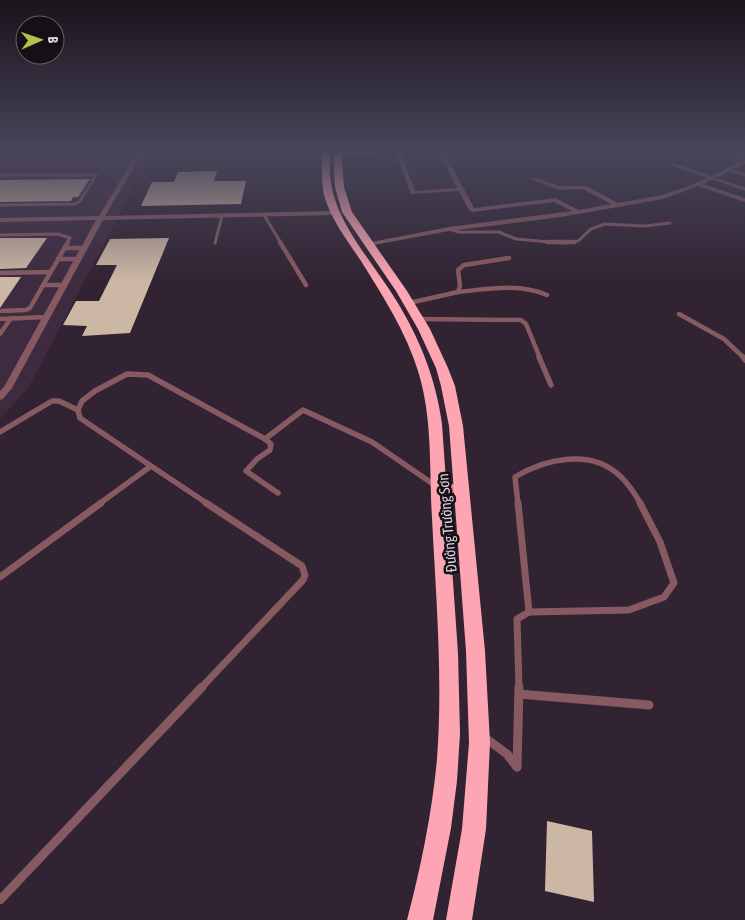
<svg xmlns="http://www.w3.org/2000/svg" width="745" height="920" font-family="'Asap Condensed',sans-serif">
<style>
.built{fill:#3e2b3f}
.building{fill:#ccb7a5}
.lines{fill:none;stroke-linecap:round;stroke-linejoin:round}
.lane-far4{stroke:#875a61;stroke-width:3}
.lane-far3{stroke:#875a61;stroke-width:4.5}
.lane-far2{stroke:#875a61;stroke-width:5.5}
.lane-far1{stroke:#875a61;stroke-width:7}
.lane{stroke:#875a61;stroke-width:9}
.street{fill:#875a61;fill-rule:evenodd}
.primary{fill:#e48a99;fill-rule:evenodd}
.highway{fill:#fda5b2;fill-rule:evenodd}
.labels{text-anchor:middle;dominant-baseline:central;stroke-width:5;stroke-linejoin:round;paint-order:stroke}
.street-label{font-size:15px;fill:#dbd1db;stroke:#150f16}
</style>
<rect width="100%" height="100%" fill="#312332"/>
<polygon class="built" points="0,151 153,151 28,388 0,419"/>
<g class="building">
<polygon points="217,171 214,181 246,181 241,204 141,206 152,182 174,182 178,172"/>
<polygon points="90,179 78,197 73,197 71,201 0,202 0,180"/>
<polygon points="0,238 47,238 26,268 0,269"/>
<polygon points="169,238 130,333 82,336 87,326 63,325 76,301 99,301 117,265 96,265 110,239"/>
<polygon points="0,277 21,277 0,308"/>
<polygon points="547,821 592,831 594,902 545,891"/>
</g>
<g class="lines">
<g class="lane-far4">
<polyline points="674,165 745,189"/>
<polyline points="739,165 734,160 739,157 745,157"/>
<polyline points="729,170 745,175"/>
<polyline points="0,175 96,175"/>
<polyline points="0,205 75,204 80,201 96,175"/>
<polyline points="264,215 281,243"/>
<polyline points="449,229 459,232 499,232 516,239 562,243"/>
<polyline points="0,235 58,234 70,238 67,243"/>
<polyline points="215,243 222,216"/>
<polyline points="565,243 578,241 591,229 605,224 644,226 670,223"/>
</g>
<g class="lane-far3">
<polyline points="280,242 306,285"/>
<polyline points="547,242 574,242"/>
<polyline points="64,248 84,248"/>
<polyline points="58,259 78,259"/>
<polyline points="0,273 50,272"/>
<polyline points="43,285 64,285"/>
<path d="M458,292C488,289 519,283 547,295"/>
<polyline points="409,303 458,292 460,286 458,270 464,265 509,258"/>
<polyline points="2,311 26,310 30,308 68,242"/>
<polyline points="679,314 724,339 744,358"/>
<polyline points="0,319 47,317"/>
<polyline points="418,319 521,320 526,324 540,358"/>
<polyline points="0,334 11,318"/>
</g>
<g class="lane-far2">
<polyline points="539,357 551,385"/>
<polyline points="743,357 745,360"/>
<polyline points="0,432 52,401 59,401 78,410"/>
<polyline points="265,439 271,444 270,450 257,459 246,471 278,493"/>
<polyline points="151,466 80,418 78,410 82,401 95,391 127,374 148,375 265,439 303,410 372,442 436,486"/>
<polyline points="99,504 151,466 208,504"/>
<path d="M518,504L515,477C545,459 591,448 620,476C629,484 635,494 641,504"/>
</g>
<g class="lane-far1">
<polyline points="518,503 529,612"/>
<polyline points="0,577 101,503"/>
<polyline points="529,612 629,610 664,597 674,583 660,542 640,503"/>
<polyline points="201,688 303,580 305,575 302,566 206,503"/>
<polyline points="519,688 517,619 529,612"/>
</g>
<g class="lane">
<polyline points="519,694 649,705"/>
<polyline points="484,737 507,754 517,767"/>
<polyline points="517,767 519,687"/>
<polyline points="0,900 202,687"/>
</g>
<g class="street">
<polygon points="138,151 144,151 105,216 335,211 338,213 335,215 103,220 12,388 3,399 0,400 0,391 4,387 96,220 0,222 0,218 99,216"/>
<polygon points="368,151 406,151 401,153 415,191 457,188 438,151 444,151 474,208 555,198 579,210 611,204 583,189 558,190 531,179 536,178 559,186 586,186 618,203 662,195 692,185 745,160 745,164 703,184 745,198 745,202 698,186 663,199 561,217 449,231 368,246 365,244 366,243 449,227 572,211 554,202 472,212 469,210 459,191 411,194 396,153 337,157 334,155 337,153 369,152"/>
</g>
<polygon class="primary" points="438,482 467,486 469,489 467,492 462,494 433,490 431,487 433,484"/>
<g class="highway">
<path d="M322,151H330C330,165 329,179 333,193C343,231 376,267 396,300C420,339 436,379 442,424L458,653L460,734L457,781L451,828L433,920H407C421,867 432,813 437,759C443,678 436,598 432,518C429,469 433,419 418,371C406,332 383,296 361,261C347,240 331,220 324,195C321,181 322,166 322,151Z"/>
<polygon points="333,151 341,151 344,187 352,212 407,291 430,329 448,368 455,386 463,426 485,651 490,743 486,829 472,920 446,920 462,829 469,743 466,651 449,426 441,386 436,368 418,329 396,291 342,212 335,187"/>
</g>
</g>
<linearGradient id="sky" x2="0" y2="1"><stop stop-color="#1b131c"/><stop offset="0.54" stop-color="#48455a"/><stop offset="1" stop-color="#48455a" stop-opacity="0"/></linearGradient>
<rect width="745" height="280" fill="url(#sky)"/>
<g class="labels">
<g class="street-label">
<text transform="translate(447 523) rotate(-95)">Đường Trường Sơn</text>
</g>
</g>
<g transform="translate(40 40) rotate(88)"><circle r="24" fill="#150f16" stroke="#645d65"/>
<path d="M0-4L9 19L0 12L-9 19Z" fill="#b5c249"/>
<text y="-8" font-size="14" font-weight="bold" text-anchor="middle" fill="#dbd1db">B</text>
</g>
</svg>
